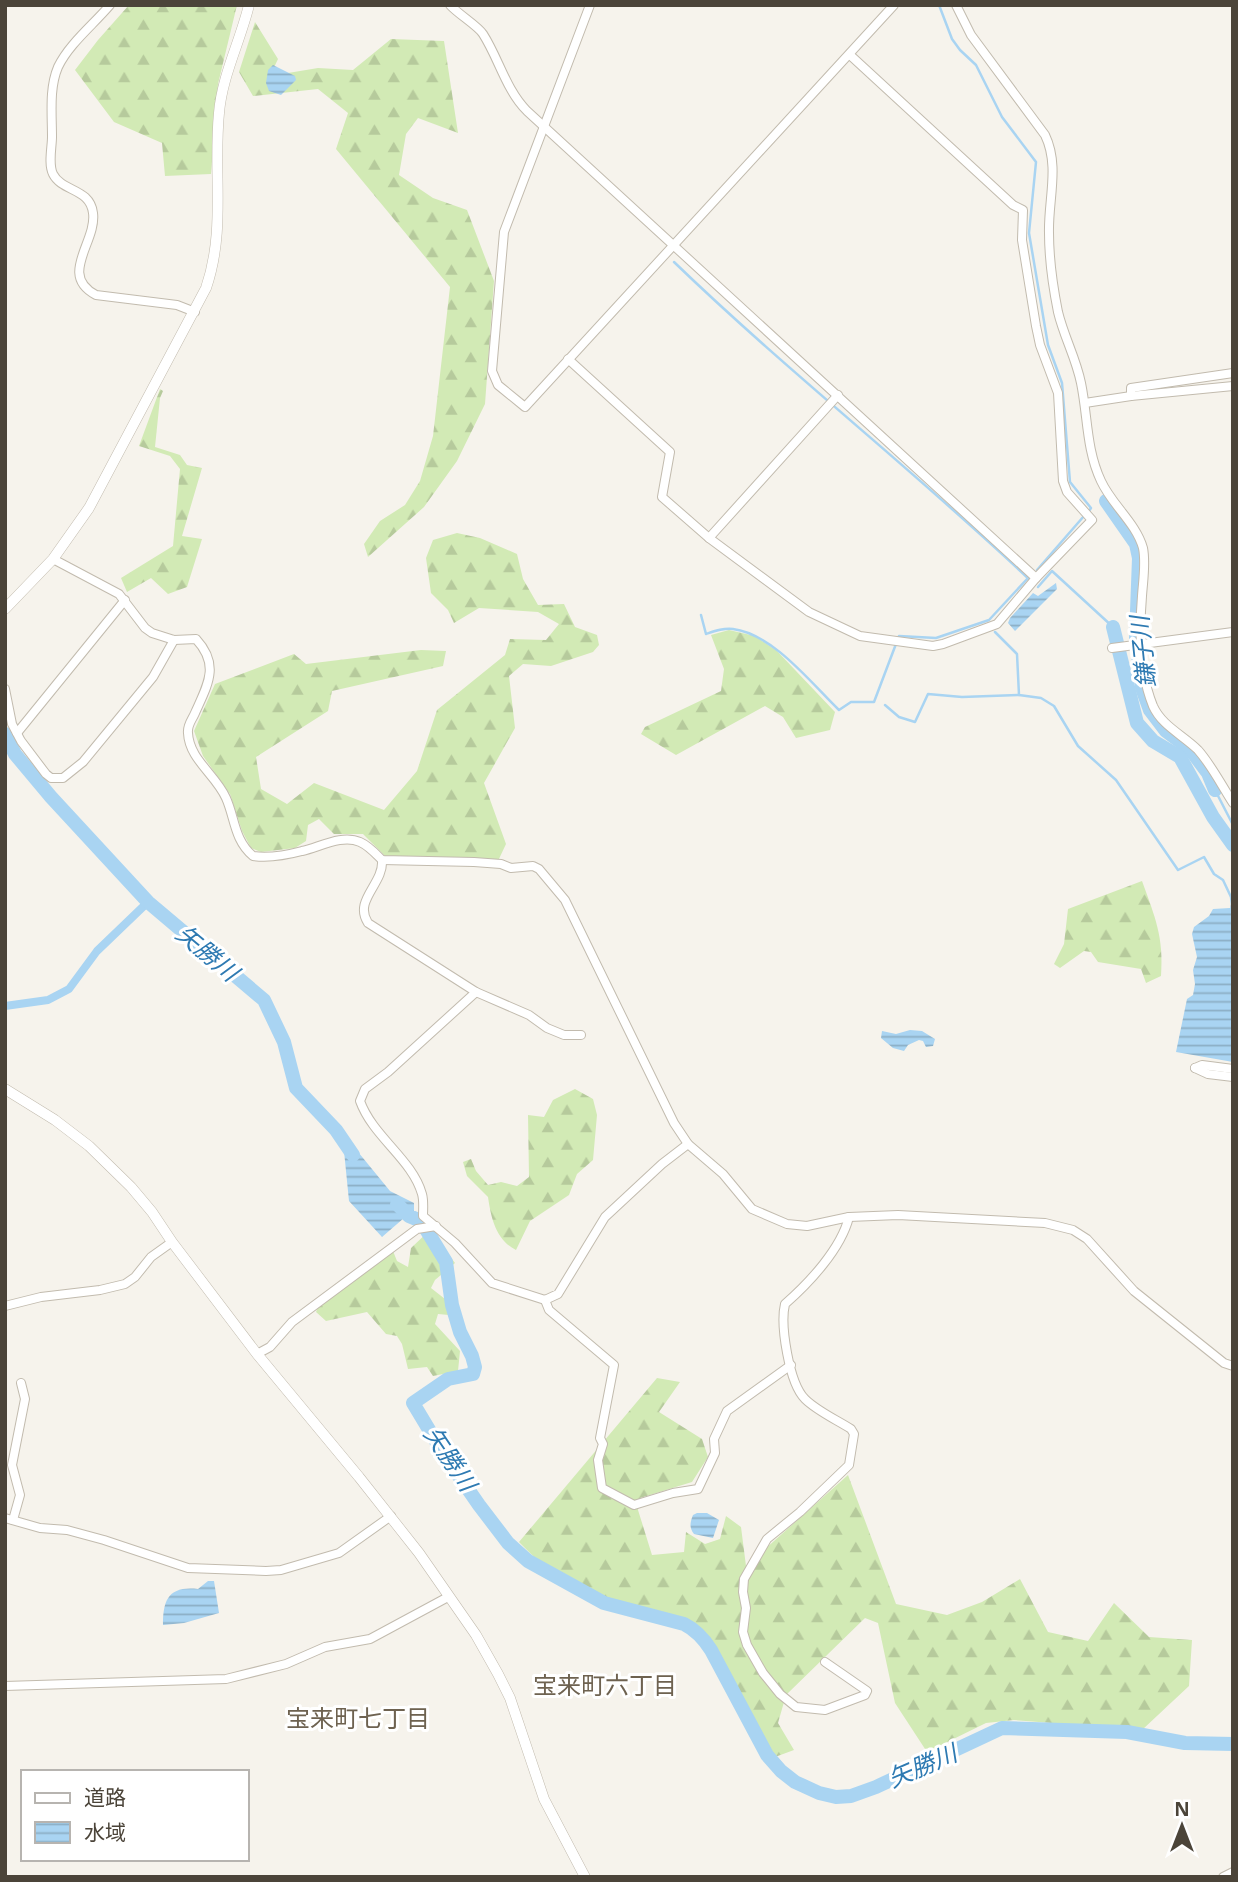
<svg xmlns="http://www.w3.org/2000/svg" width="1238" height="1882" font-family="'Noto Sans','Noto Sans JP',sans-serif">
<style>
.forest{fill:url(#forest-firs)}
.water{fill:url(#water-rules)}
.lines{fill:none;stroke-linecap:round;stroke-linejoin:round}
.stream{stroke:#a9d4f2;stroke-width:2.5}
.canal{stroke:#a9d4f2;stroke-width:8}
.river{stroke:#a9d4f2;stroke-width:14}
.minor-casing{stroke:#c2bbae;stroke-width:10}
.tertiary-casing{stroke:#c2bbae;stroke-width:11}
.minor{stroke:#fff;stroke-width:8}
.tertiary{stroke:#fff;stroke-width:10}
.labels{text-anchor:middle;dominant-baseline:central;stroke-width:6;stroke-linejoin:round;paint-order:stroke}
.water-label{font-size:24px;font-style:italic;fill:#2e7ab2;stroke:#fff}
.neighbourhood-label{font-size:24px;fill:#6e6250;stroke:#fff}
</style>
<defs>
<pattern id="forest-firs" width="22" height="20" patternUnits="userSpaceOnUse" patternTransform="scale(1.75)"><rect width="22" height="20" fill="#d2eab5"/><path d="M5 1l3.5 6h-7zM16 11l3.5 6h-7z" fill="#b6ca9c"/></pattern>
<pattern id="water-rules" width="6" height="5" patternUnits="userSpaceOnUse" patternTransform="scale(1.75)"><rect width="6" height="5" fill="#a9d4f2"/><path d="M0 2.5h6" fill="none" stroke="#8caec5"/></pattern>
</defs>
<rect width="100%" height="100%" fill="#f6f3ec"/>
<g class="forest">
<polygon points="129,5 237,5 218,84 211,174 165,176 162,143 114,122 75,70 98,40"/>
<polygon points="255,22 278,59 270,76 318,68 353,70 391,39 444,41 458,133 418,118 406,134 399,175 433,198 467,210 494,281 485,404 457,461 424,507 368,557 364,544 380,521 405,505 420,481 433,436 450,287 336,149 348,113 318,89 253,96 239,72"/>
<polygon points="160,389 163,391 160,398 155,447 180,455 187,465 202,468 182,536 202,539 187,587 168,594 151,578 127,592 121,578 173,546 180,469 170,456 139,446"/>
<polygon points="457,533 480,538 517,554 523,579 538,605 564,604 575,627 597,635 599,645 593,652 551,666 523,664 509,676 515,728 484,783 506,844 498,861 385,856 363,834 334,834 319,819 308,825 306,841 295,848 261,852 251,848 242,831 230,794 203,756 194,731 215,684 294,654 306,664 421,650 446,651 443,666 332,691 328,711 256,757 261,789 287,804 314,783 384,810 417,771 437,710 505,655 510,639 546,640 559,624 538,612 479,608 454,623 448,610 431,593 426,558 433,540"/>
<polygon points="729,630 755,636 777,651 835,712 830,730 796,738 783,717 765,706 676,755 641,734 645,727 721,691 724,669 711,635"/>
<path d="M1142,881C1155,917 1164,937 1161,976L1146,983L1141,969L1098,962L1091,952L1084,951L1060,968L1054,964L1064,944L1068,909Z"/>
<path d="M575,1089L593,1099L597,1115L593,1160L577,1174L569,1195L530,1221L516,1250C496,1240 491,1218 488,1197L467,1176L463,1162L471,1159L476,1171L488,1185L501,1182L517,1186L529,1177L528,1115L544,1117L553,1100Z"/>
<polygon points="430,1230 455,1263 435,1280 431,1288 445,1299 449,1315 438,1314 435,1324 460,1351 458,1371 433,1376 427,1367 408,1369 402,1344 397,1336 386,1334 367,1312 326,1321 316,1312 318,1307 393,1251 397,1261 408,1267 411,1248"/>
<polygon points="657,1378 680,1382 659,1412 702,1439 708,1457 692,1482 640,1498 638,1510 652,1555 684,1552 686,1532 705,1544 720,1539 726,1516 741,1527 746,1566 848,1475 896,1604 947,1615 982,1602 1020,1579 1048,1632 1088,1641 1114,1603 1149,1637 1192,1640 1189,1686 1142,1730 1014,1720 986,1723 927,1752 895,1703 878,1623 865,1618 786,1695 778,1723 794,1750 775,1757 691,1621 604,1598 538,1561 519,1542"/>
</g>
<g class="water">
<polygon points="273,65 295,76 296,80 281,95 269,91 266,83 268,70"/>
<polygon points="1056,583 1057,589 1015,631 1008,623 1010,618 1033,593 1038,596"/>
<polygon points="1231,904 1233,1062 1176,1052 1187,999 1193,995 1195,984 1193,970 1197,957 1192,934 1194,927 1209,916 1213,909 1230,908"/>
<polygon points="910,1030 922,1031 935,1039 933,1046 926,1047 923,1041 919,1040 908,1045 904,1051 893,1048 881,1038 882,1031 896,1034"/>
<polygon points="345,1136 390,1191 414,1203 414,1214 404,1218 382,1237 349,1201 343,1141"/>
<path d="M697,1513H707L719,1520L713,1538L694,1534C689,1527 690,1523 693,1515Z"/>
<path d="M208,1581H214L219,1613L184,1623L163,1625C163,1599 169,1586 198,1589Z"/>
</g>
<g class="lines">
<g class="stream">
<polyline points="939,5 952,39 960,50 976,65 1002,117 1036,162 1029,233 1048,345 1062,383 1070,482 1091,508 1089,511"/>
<path d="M674,262C789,373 915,471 1031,581"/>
<polyline points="1037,570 1084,516"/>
<polyline points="1038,587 1052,571 1113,627"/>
<path d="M701,615L706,634C715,631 723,628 733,629C773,634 811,683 839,710L851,702H874L899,636L936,638L989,620L1028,578"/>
<polyline points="995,632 1017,654 1019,695 1041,698 1054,706 1078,746 1116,780 1178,870 1204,857 1214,874 1223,880 1231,897 1232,905"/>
<polyline points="885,705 899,717 915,722 928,694 962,697 1019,695"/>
<polyline points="1215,790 1233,825"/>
</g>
<polyline class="canal" points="5,1006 48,1000 69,989 97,951 148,902"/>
<g class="river">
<polyline points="1106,501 1136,544 1139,558 1136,638 1142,688 1150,710 1166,731 1190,749 1208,773 1215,790"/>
<polyline points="1113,627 1137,723 1153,741 1180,757 1213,817 1233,845"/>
<polyline points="5,734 15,754 51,797 148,902 264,1000 284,1042 296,1088 336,1130 353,1155"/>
<path d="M397,1204L409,1216L421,1221L446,1262L452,1305L460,1332L472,1356L475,1367L473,1374L448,1379L413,1403L443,1453L479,1505L508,1543L528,1561L604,1603L684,1624C696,1630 704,1639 711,1650L767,1755L781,1771L795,1782L819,1793L836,1797L851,1796L876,1787L1002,1728L1127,1732L1185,1743L1233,1744"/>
</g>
<defs>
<g id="minor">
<path d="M110,5C93,25 69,44 58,67C49,88 52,114 52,137C52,147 48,164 53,174C62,192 90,188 93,213C97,242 58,275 96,295L177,305L195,312"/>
<path d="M450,5C458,14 478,26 483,34C499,59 506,90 527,111L1036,578"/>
<polyline points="590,5 504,232 492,371 498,385 525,407 894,5"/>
<path d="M956,5L971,35L1045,135C1060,166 1048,200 1049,233C1049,259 1053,287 1058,312C1064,337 1076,358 1081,383C1088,417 1086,449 1101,481C1112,505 1136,523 1143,548C1146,563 1143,581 1142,596C1139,632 1139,672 1153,706C1162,726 1183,735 1198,750C1212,766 1222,786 1233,803"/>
<polyline points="568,359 670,452 662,497 709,538 809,612 860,636 933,646 943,644 997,624 1036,578 1092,520 1067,492 1063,481 1058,393 1040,345 1036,326 1022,240 1023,210 1013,205 850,55"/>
<polyline points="1131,396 1131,388 1233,373"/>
<polyline points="1085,403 1131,396 1233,386"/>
<polyline points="709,538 838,395"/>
<path d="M53,559L119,594L145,628L152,633L174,640L196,639C220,665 208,684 195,713C192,720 187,725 188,733C189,759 216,775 226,798C235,818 234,840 253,856C268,858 287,855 302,851C320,847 342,834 360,842C369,846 375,853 382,860L474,862L501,864L511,868L533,866L539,869L565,900L674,1123L688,1144L723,1174L752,1209L787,1224L807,1226L849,1217L898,1215L1045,1223L1073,1230L1087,1239L1134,1291L1224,1363L1233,1366"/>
<polyline points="1112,648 1233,632"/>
<polyline points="5,689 12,724 21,741 46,774 51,778 63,778 83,762 153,677 174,640"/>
<polyline points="17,733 125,600"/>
<path d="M382,860C384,884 353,900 368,923L476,992L529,1015L547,1028L564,1035H581"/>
<path d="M476,992L388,1072L365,1089L360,1101C373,1137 412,1159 422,1194C424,1201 423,1209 423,1216L455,1243L492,1283L545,1300L558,1294L605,1217L662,1164L688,1144"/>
<polyline points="1195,1068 1208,1074 1233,1077"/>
<polyline points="1195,1068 1202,1065 1233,1069"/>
<polyline points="545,1300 549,1310 614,1365 600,1438 603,1444 598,1460 602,1488 634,1505 673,1493 698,1489 715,1453 714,1439 727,1411 791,1365"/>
<polyline points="5,1306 41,1297 100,1290 125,1284 135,1277 151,1257 172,1242"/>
<polyline points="257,1354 270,1347 292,1322 417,1229 436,1226"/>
<polyline points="5,1518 40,1528 67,1530 104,1540 188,1568 266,1571 281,1570 339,1553 391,1516"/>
<polyline points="13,1520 20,1495 12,1465 25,1399 21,1383"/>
<path d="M825,1662L867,1691L865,1695L825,1710L796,1707L780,1694L763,1673L747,1645L743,1632L746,1608L743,1592L744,1579L767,1539L800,1512L849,1465L854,1434L851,1429C837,1420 817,1411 805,1399C789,1383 780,1325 785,1304C809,1283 841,1249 849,1217"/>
<polyline points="5,1686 226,1679 286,1664 325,1647 370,1639 448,1597"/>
<polyline points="1223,1877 1233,1872"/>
</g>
<g id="tertiary">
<path d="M5,609L53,559L89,508L206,288C226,230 213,173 219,113C222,76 240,42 249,5"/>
<polyline points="5,1089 55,1120 89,1146 131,1187 152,1212 172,1242 257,1354 359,1477 419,1553 476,1635 498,1674 510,1698 544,1799 585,1877"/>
</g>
</defs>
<use href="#minor" class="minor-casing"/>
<use href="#tertiary" class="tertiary-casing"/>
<use href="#minor" class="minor"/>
<use href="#tertiary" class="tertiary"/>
</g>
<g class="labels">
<g class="water-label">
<text transform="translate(1142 652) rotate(-96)">鎌子川</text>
<text transform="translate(208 952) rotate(40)">矢勝川</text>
<text transform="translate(451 1458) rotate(56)">矢勝川</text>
<text transform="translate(922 1765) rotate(-23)">矢勝川</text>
</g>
<g class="neighbourhood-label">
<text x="605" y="1684">宝来町六丁目</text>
<text x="358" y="1717">宝来町七丁目</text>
</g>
</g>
<rect width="1238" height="1882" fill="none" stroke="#4b4439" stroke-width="14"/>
<rect x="21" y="1770" width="228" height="91" fill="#ffffff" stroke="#b7b4b0" stroke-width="2"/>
<rect x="35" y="1793" width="35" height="10" fill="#ffffff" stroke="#b7b4b0" stroke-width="2"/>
<text x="84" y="1805" font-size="21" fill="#4b4439">道路</text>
<rect x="35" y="1822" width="35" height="21" fill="url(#water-rules)" stroke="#b7b4b0" stroke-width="2"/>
<text x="84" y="1840" font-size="21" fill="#4b4439">水域</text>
<g transform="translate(1182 1826)" stroke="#ffffff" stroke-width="5" paint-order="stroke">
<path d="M0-5L12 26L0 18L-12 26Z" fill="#4b4439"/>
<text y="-10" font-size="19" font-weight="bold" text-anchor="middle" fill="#4b4439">N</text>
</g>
</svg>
